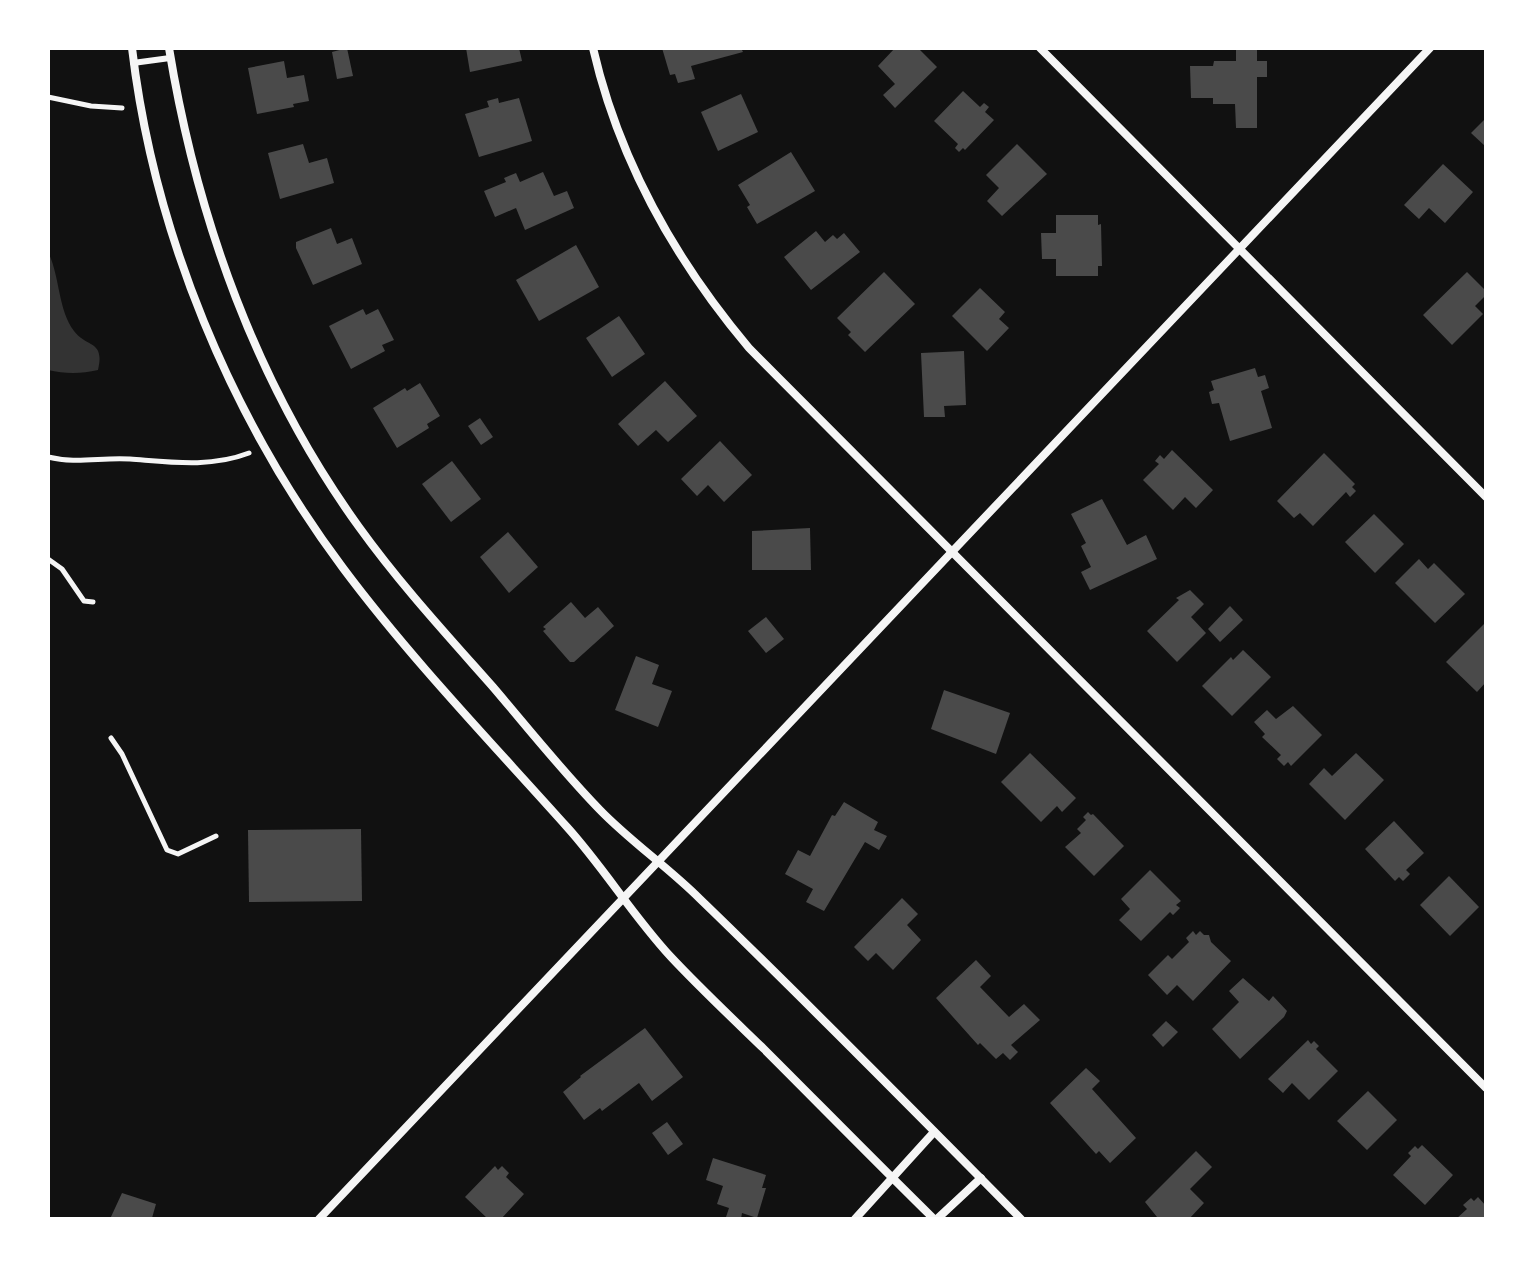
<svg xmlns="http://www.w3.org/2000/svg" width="1534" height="1267" font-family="'Nunito Sans',sans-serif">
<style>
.water{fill:#333}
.building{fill:#4a4a4a}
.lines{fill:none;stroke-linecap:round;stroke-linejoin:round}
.path{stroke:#f5f5f5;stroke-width:5}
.service{stroke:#f5f5f5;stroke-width:6}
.minor{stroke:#f5f5f5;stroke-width:8}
</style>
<rect width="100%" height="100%" fill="#111"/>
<path class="water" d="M48,252C60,276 58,310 74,331C87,348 105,340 98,370C81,374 65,374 48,370Z"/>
<g class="building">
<polygon points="347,48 353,76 337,79 332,52"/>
<polygon points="466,48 519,48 522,61 470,72"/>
<polygon points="662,48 741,48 743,52 691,66 695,79 678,83 675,74 670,75"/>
<polygon points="895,48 918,48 937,67 895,108 883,95 895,84 878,66"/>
<polygon points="1236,48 1257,48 1257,61 1267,61 1267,77 1257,77 1257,128 1236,128 1235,104 1213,104 1213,98 1191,98 1190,66 1213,66 1214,61 1236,61"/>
<polygon points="284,61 287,78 304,75 309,101 293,104 294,107 257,114 248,68"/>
<polygon points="963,91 980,107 984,103 989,107 985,112 994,120 965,150 963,148 959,152 955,148 958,144 934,121"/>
<polygon points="741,94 758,132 718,151 701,112"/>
<polygon points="498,98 499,103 519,98 532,141 479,157 465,114 489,107 487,101"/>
<polygon points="1486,118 1486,147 1471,133"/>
<polygon points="303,144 309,163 327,158 334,183 280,199 268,153"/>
<polygon points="1017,144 1047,174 1002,216 987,201 999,188 986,175"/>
<polygon points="791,152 815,191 757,224 747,207 750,205 738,185"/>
<polygon points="1443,164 1473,192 1445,223 1429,208 1419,219 1404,205"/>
<polygon points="543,172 554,196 567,191 574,208 525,230 516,208 495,217 484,191 506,182 504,178 516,173 520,182"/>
<polygon points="1056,215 1098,215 1098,225 1101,224 1102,266 1098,266 1098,276 1056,276 1056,259 1042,259 1041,233 1056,233"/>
<polygon points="331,228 337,244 352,238 362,264 313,285 296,248 296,242"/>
<polygon points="816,231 825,242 833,235 837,239 844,233 860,252 811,290 784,257"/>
<polygon points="576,245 599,287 539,321 516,280"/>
<polygon points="884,272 915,304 865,352 848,335 851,332 837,318"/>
<polygon points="1467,272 1486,291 1486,295 1475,306 1483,314 1452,345 1423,315"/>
<polygon points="980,288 1005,312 999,319 1009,328 987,351 952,316"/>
<polygon points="363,309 366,315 378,309 394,340 382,345 385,351 351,369 329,326"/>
<polygon points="619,316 645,354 612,377 586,338"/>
<polygon points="964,351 966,405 944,406 945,417 924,417 921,353"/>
<polygon points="1255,368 1258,377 1265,375 1269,388 1261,391 1272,428 1230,441 1219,403 1212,404 1209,392 1214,390 1211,381"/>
<polygon points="665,381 697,416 668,442 656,430 638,446 618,424"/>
<polygon points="420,383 440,416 427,424 429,428 397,448 373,408 405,388 407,391"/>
<polygon points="480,418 493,437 481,445 468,426"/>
<polygon points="720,441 752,475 724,502 708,485 697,496 681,479"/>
<polygon points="1172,450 1213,490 1196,508 1185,497 1173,510 1143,480 1159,464 1155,461 1160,455 1164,459"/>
<polygon points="1324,453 1355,484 1352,487 1356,491 1350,497 1346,492 1313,526 1300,513 1294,518 1277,501"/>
<polygon points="452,461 481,499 451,522 422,484"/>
<polygon points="1102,499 1127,545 1146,535 1157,559 1090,590 1081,572 1091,567 1081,546 1086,543 1071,514"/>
<polygon points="1374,514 1404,544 1375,573 1345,542"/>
<polygon points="810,528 811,570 752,570 752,531"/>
<polygon points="508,532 538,567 509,593 480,557"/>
<polygon points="1419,559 1428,569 1434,563 1465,594 1435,623 1395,583"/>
<polygon points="1190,590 1204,604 1191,617 1206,633 1177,662 1147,631 1179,600 1176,598"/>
<polygon points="571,602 585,618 598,607 614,626 574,662 570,662 543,631 546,629 543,627"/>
<polygon points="1230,606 1243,620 1220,642 1208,629"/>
<polygon points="766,617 784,639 766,653 748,631"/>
<polygon points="1486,622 1486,682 1477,692 1446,662"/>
<polygon points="1243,650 1271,677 1232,716 1202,686 1231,657 1233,660"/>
<polygon points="636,656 659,665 652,684 672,691 658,727 615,710"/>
<polygon points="944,690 1010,713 996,754 931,729"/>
<polygon points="1293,706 1322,735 1291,766 1288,762 1284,766 1277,759 1281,755 1262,737 1265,734 1254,722 1267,710 1276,719"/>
<polygon points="1030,753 1076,798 1062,812 1057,806 1041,822 1001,782"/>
<polygon points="1356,753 1384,780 1345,820 1309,784 1324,768 1332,776"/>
<polygon points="844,802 878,822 874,830 887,836 879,850 865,842 824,911 806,902 813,889 785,874 798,850 810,856 832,815 835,816"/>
<polygon points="1088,812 1091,815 1093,814 1124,846 1094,876 1065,847 1081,833 1077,829 1086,820 1083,817"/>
<polygon points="1394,821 1424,853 1406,870 1410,874 1403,881 1399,877 1395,881 1365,849"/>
<polygon points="361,829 362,901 249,902 248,830"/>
<polygon points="1150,870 1181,901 1176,905 1180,908 1173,915 1170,912 1141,941 1119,920 1130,909 1121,899"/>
<polygon points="1449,876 1479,907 1450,936 1420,905"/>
<polygon points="902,898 918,914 907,925 921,940 893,970 876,953 868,961 854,947"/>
<polygon points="1193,931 1196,935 1200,931 1204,935 1209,935 1211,942 1231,961 1193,1001 1177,985 1167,995 1148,975 1168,955 1172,959 1189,942 1186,938"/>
<polygon points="976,960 991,976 980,987 1009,1017 1024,1004 1040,1020 1011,1045 1018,1052 1010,1060 1003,1053 996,1059 980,1043 978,1045 936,998"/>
<polygon points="1243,978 1269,1001 1273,996 1287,1011 1284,1017 1240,1059 1212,1029 1239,1002 1229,991"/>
<polygon points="1166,1021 1178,1032 1163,1047 1152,1035"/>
<polygon points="645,1028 683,1077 652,1101 639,1083 602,1111 600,1108 584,1120 563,1092 581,1077 580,1076"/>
<polygon points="1308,1040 1311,1044 1314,1041 1319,1046 1316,1049 1338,1071 1309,1100 1292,1083 1283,1093 1268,1079"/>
<polygon points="1086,1068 1100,1081 1092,1089 1136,1138 1110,1163 1099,1151 1096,1154 1050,1103"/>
<polygon points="1368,1091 1397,1120 1367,1150 1337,1121"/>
<polygon points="667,1122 683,1144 668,1155 652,1133"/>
<polygon points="1422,1145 1453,1175 1425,1205 1393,1175 1411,1156 1408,1153 1415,1146 1418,1149"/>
<polygon points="1196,1151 1212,1167 1190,1189 1204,1203 1189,1219 1157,1217 1145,1202"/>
<polygon points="713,1158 766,1175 762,1188 766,1188 757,1218 742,1213 741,1219 726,1217 729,1208 717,1204 723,1186 706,1180"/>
<polygon points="495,1166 498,1170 502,1166 509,1173 506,1177 524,1194 501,1219 488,1219 465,1197"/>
<polygon points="122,1193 156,1204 152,1218 110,1219"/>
<polygon points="1478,1197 1486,1206 1486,1219 1456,1219 1467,1209 1463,1205 1471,1198 1474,1201"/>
</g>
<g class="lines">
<g class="path">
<polyline points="48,97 91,106 122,108"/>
<path d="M48,457C76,464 102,457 130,459C170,462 210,468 249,453"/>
<polyline points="48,559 62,569 84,601 93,602"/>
<polyline points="111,738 122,754 167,850 178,854 216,836"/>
</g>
<polyline class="service" points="133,63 170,58"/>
<g class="minor">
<path d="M132,48C154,234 231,418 343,568C411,659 491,742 567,827C604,868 633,916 671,957C701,989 733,1019 764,1049C821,1106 877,1163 934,1219"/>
<path d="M169,48C197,219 257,386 359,527C400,584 447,635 493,687C528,728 562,771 600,810C631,842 668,867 700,899C809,1004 915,1112 1021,1219"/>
<path d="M593,48C619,161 675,260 749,348L1486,1088"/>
<polyline points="1040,48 1486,497"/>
<polyline points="319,1219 1430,48"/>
<polyline points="855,1219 934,1132"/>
<polyline points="937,1219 981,1178"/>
</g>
</g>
<rect width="1534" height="1267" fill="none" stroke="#ffffff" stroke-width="100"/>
</svg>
